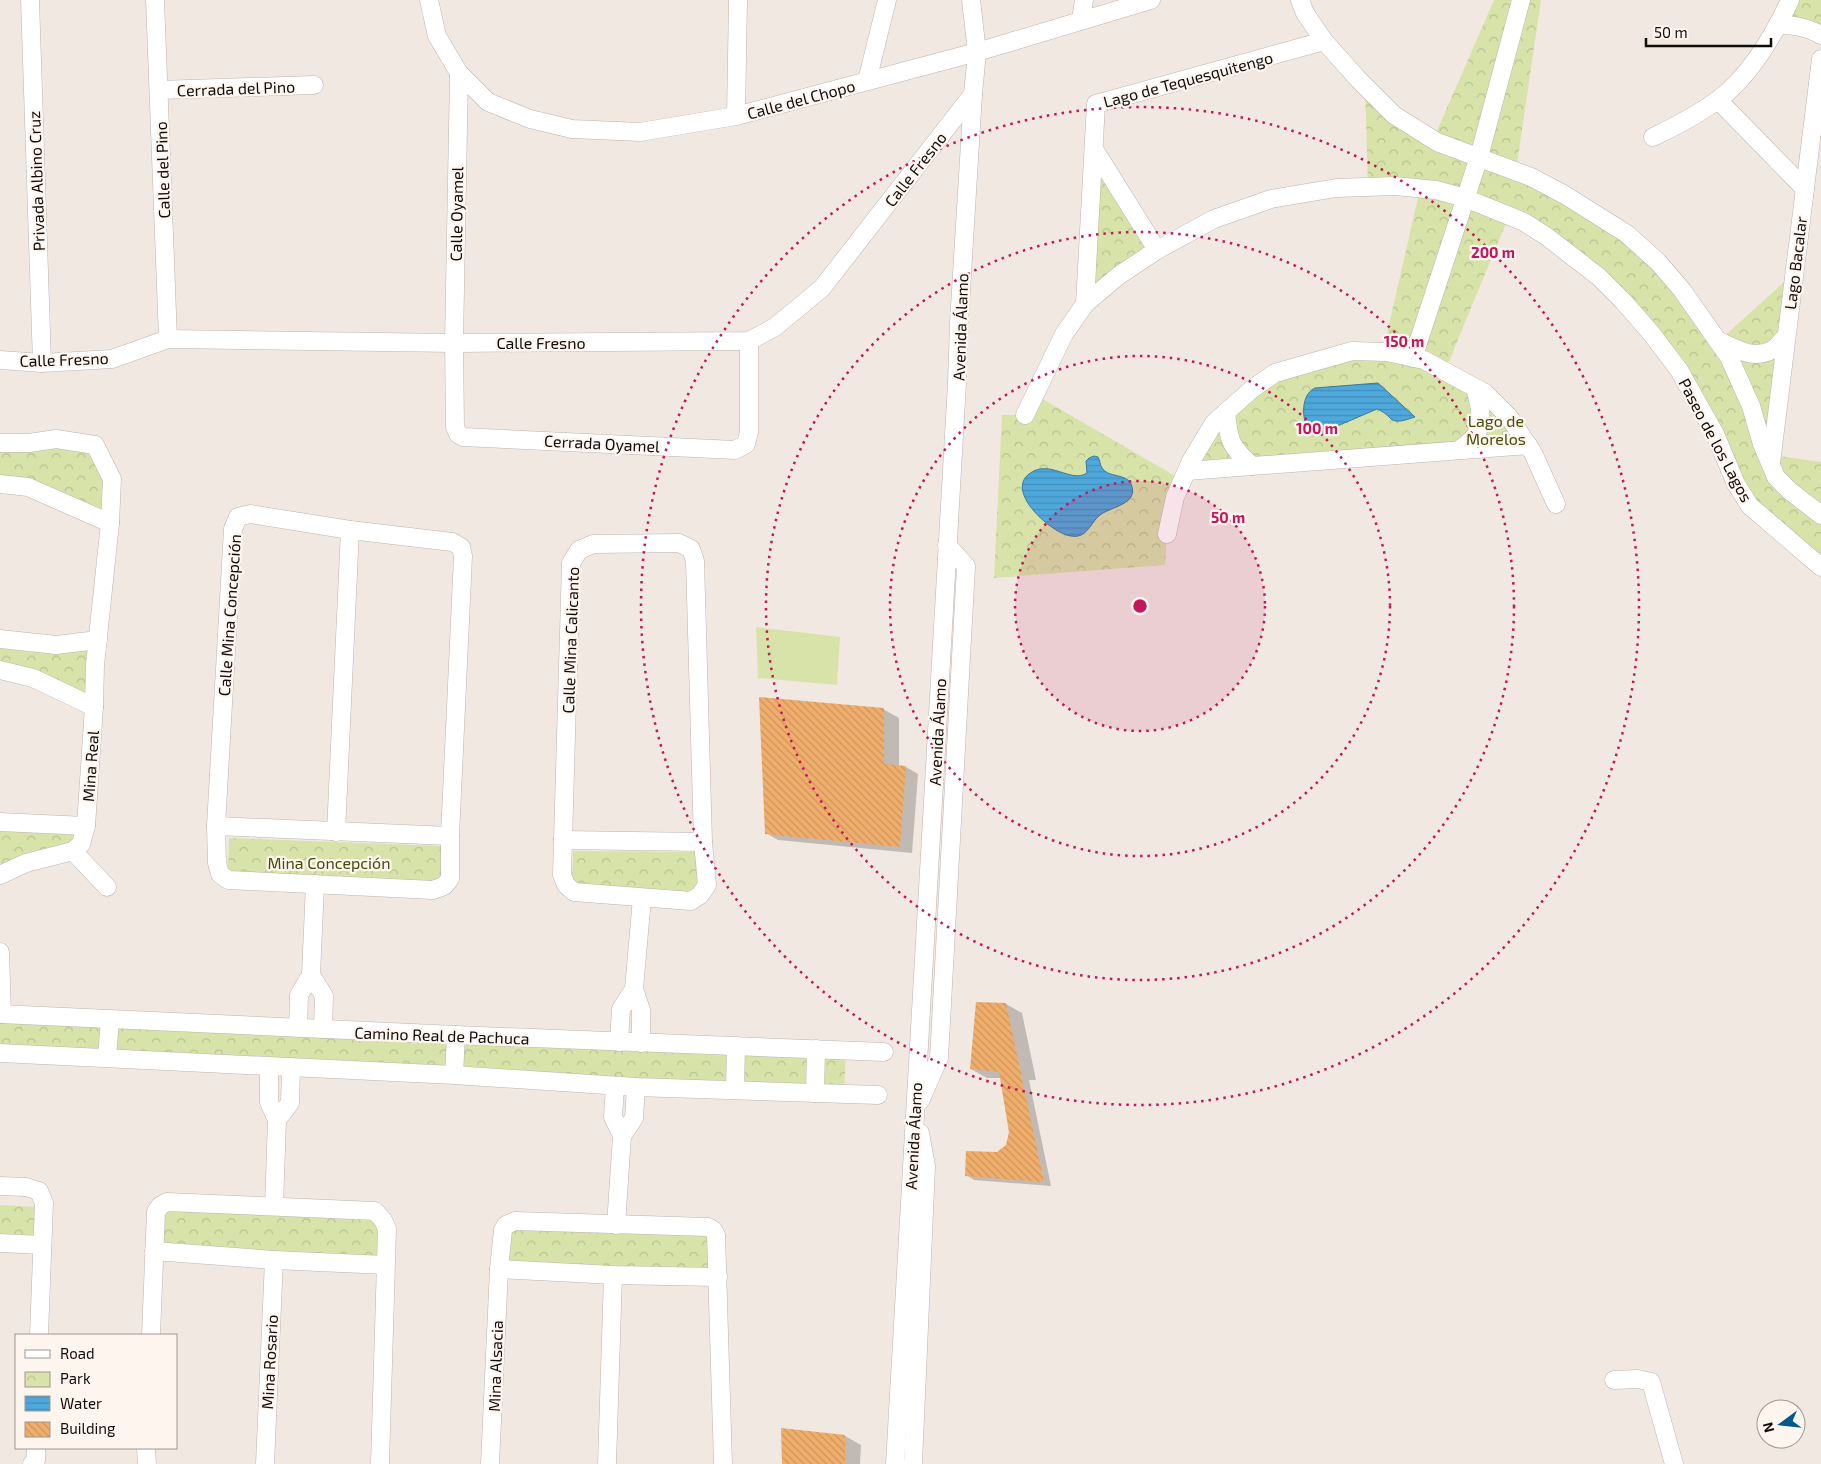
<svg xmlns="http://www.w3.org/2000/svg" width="1821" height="1464" font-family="'Exo 2',sans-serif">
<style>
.park{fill:url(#park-crowns)}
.pitch{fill:#d8e3a9}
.water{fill:url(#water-rules);stroke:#3b799c}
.shadow{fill:#0003}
.building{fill:url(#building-back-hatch)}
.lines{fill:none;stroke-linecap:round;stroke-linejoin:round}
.minor-casing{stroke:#bcb4ae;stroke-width:19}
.minor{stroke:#fff;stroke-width:18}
.ring{fill:none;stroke:#c2185b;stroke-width:2.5;stroke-dasharray:2.5 5}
.labels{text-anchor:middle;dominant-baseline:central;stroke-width:4.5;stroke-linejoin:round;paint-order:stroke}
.street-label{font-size:16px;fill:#0f0c0a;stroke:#fff5ef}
.park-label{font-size:16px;fill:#454d0a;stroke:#fff5ef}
.centre{fill:#c2185b;stroke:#fff5ef;stroke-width:2.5}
.ring-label{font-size:15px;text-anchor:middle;font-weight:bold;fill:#c2185b;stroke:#fff5ef;stroke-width:4.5;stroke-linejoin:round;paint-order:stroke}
</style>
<defs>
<pattern id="park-crowns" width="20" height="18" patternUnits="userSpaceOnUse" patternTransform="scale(1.25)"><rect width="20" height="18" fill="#d8e3a9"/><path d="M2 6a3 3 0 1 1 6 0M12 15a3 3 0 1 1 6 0" fill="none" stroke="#b8c290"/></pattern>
<pattern id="water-rules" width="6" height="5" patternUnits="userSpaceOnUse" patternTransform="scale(1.25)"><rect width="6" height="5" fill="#4ea8db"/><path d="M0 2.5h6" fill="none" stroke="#438fbb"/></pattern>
<pattern id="building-back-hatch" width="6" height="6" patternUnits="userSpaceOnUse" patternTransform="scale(1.25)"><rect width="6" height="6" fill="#f0ae6c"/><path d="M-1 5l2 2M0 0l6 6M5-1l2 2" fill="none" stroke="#cd945c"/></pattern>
</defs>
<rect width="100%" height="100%" fill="#f1e8e2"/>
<g class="park">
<polygon points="1494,0 1541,0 1516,171 1627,234 1719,341 1794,273 1772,455 1821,462 1821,567 1750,506 1715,434 1623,301 1509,216 1445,371 1485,393 1528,445 1187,471 1214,423 1275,373 1383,351 1420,189 1368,187 1365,85 1433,140"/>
<polygon points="1790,0 1821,0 1821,35 1778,25"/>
<polygon points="1094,149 1157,250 1085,304"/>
<polygon points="1034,394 1182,480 1167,534 1165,565 994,578 1002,415 1025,415"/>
<polygon points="0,443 95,445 112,479 110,523 0,484"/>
<polygon points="0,639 98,640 94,707 0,670"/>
<polygon points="0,822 83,828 80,839 0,872"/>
<polygon points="229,838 442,846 442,884 228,873"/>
<polygon points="573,851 699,852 698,893 572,888"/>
<polygon points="0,1015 846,1050 844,1094 0,1053"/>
<polygon points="0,1205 35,1207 34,1239 0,1238"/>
<polygon points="165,1210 381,1221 379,1258 163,1247"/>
<polygon points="511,1226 709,1233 711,1273 505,1264"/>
</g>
<polygon class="pitch" points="756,627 840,637 837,685 758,678"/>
<g class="water">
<path d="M1378,383L1415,417C1408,419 1397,424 1391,419C1386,414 1384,412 1377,409L1314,436C1301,427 1299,395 1315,388Z"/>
<path d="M1094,456L1098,457C1100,460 1100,465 1102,468C1108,478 1126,473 1131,484C1140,504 1110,507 1100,515C1090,523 1087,539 1071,536C1052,534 1005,492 1029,474C1049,458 1071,484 1087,473L1086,461L1089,458Z"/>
</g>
<g class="shadow">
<polygon points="883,709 899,718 899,766 906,767 918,774 912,853 778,840 766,833"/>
<polygon points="1006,1004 1022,1013 1036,1080 1029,1080 1051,1186 974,1180 966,1175 1007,1145 1010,1132 1002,1078 987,1078 971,1069"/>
<polygon points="845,1436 861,1445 860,1464 784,1464"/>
</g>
<g class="building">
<polygon points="759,697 884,708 884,764 906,766 900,847 765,834"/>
<polygon points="976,1002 1006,1003 1044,1182 965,1176 966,1151 997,1152 1006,1145 1009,1132 999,1072 970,1069"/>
<polygon points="781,1428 845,1435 845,1464 782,1464"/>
</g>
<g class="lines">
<defs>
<g id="minor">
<polyline points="30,0 42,363"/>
<polyline points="155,0 168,339"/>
<polyline points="429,0 437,36 459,73 454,343 455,427 458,434 463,437 735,450 746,444 749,432 749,341"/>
<polyline points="1300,0 1305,13 1324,41 1358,79 1394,115 1437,142 1531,177 1565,195 1627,234 1658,262 1682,290 1729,357 1751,406 1762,444 1776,477 1790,491 1821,515"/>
<polyline points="1081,20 1084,0"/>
<path d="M1778,25C1795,25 1806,27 1821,35"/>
<polyline points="1324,41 1096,104 1085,304 1118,276 1157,250 1214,219 1271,199 1336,188 1395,186 1436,190 1465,198 1524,222 1546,236 1599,277 1623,301 1651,333 1679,370 1715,434 1736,484 1750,506 1821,567"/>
<polyline points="459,73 488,102 530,119 572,129 640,132 736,116 977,52 1151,0"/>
<polyline points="867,81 887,0"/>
<polyline points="159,90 314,85"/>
<polyline points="1718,100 1805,189"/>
<polyline points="736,116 738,0"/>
<path d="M1653,137C1676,126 1698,115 1719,99C1750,75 1774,35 1790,0"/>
<polyline points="1094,149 1157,250"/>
<path d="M1719,341C1736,349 1754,360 1772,350C1778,347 1782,340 1786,336"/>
<polyline points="1413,358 1479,157 1521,0"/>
<polyline points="0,360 42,363 112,359 168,339 454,343 749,341 775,327 822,288 973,94"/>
<path d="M1226,412C1229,442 1230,446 1252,466"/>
<polyline points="1025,415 1064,334 1085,304"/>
<polyline points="0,443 29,443 56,439 95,445 112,479 110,523 95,665 94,707 86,826 81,844 73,851 26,863 0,875"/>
<path d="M1459,450C1464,446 1471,441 1475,436C1485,422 1479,403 1475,388"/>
<polyline points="1771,463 1821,59"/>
<polyline points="1187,471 1528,445"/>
<polyline points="0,484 28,487 110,523"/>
<polygon points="250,514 350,530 452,542 461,547 463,556 450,836 450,879 444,886 433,890 228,880 220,874 217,863 216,826 233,529 238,517"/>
<polyline points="1167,534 1175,497 1191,461 1214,423 1252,389 1275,373 1352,351 1387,352 1424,360 1485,393 1509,417 1533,453 1556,504"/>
<polygon points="679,543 691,549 695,561 703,842 707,885 700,895 691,901 574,892 566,885 562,875 571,563 579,550 593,544"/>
<polyline points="0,639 56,645 98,640"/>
<polyline points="0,670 33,678 94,707"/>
<polyline points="0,822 86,826"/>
<polyline points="216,826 450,836"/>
<polyline points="336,832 350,530"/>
<polyline points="563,840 703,842"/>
<polyline points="73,851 107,887"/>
<polyline points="0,952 2,1014"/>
<polyline points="311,975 315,884"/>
<polyline points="634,989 642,898"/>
<polyline points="0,1014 456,1035 884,1052"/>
<polyline points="298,1028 299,995 311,975 324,996 323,1029"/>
<polyline points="619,1042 621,1009 634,989 641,1010 641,1043"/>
<polyline points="0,1053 454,1075 636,1087 878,1095"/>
<polyline points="107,1057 110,1020"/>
<polyline points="269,1068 269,1102 277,1120 290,1103 291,1069"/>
<polyline points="454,1075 456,1035"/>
<polyline points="615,1086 613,1117 622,1136 634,1118 636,1087"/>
<polyline points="735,1090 736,1046"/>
<polyline points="815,1093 816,1049"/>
<polyline points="920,1101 939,1058 966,566 947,545"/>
<polyline points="0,1186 26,1187 39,1191 44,1203 39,1335"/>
<polyline points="274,1206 277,1120"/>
<polyline points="616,1225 622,1136"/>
<polyline points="0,1243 42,1245"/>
<polyline points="154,1251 274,1260 385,1265"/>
<polyline points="499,1269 613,1275 718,1277"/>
<polyline points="151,1335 156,1212 160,1206 167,1202 375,1211 383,1220 387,1229 380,1464"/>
<polyline points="1614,1380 1638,1379 1651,1382 1674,1464"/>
<polyline points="146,1448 147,1464"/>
<polyline points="32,1464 36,1460 36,1448"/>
<polyline points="265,1464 274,1260"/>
<polyline points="490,1464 499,1269 503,1230 506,1225 515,1221 708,1227 713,1230 716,1235 723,1464"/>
<polyline points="607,1464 613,1275"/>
<polyline points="895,1464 957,383 959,323 973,94 977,52 971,0"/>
<polyline points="913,1464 926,1166 920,1133"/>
</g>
</defs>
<use href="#minor" class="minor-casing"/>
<use href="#minor" class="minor"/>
</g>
<circle cx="1140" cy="606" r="125" fill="#c2185b" fill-opacity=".12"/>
<g class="ring">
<circle cx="1140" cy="606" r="125"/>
<circle cx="1140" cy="606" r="250"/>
<circle cx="1140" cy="606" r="374"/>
<circle cx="1140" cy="606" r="499"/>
</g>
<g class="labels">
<g class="street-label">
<text transform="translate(1188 79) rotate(-15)">Lago de Tequesquitengo</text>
<text transform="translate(236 88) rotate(-2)">Cerrada del Pino</text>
<text transform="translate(801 99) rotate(-15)">Calle del Chopo</text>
<text transform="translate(915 169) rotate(-52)">Calle Fresno</text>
<text transform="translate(162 170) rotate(-92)">Calle del Pino</text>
<text transform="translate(36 181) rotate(-92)">Privada Albino Cruz</text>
<text transform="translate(456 214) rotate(-89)">Calle Oyamel</text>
<text transform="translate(1795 263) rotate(-83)">Lago Bacalar</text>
<text transform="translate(960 327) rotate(-88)">Avenida Álamo</text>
<text x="541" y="342">Calle Fresno</text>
<text transform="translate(64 359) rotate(-2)">Calle Fresno</text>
<text transform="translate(1716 440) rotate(62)">Paseo de los Lagos</text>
<text transform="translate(602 443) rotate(3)">Cerrada Oyamel</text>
<text transform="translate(229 615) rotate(-86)">Calle Mina Concepción</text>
<text transform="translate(570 640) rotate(-88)">Calle Mina Calicanto</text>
<text transform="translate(937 732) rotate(-87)">Avenida Álamo</text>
<text transform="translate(90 766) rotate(-86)">Mina Real</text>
<text transform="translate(442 1035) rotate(2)">Camino Real de Pachuca</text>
<text transform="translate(913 1136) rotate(-87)">Avenida Álamo</text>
<text transform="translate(269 1362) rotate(-87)">Mina Rosario</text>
<text transform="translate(495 1366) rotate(-88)">Mina Alsacia</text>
</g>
<g class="park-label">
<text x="1496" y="420">Lago de<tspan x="1496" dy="18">Morelos</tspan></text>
<text x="329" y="862">Mina Concepción</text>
</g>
</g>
<circle cx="1140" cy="606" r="8" class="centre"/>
<g class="ring-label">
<text x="1493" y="258">200 m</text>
<text x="1404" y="347">150 m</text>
<text x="1317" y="434">100 m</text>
<text x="1228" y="523">50 m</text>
</g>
<rect x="15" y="1334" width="162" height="115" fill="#fff5ef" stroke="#9f9893"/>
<rect x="25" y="1350" width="25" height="8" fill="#ffffff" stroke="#9f9893"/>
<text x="60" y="1359" font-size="15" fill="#0f0c0a">Road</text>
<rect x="25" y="1372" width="25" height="15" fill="url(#park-crowns)" stroke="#9f9893"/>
<text x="60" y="1384" font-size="15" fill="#0f0c0a">Park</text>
<rect x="25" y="1396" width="25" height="15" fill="url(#water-rules)" stroke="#9f9893"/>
<text x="60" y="1409" font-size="15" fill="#0f0c0a">Water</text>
<rect x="25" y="1422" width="25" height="15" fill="url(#building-back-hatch)" stroke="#9f9893"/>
<text x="60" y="1434" font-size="15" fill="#0f0c0a">Building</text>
<g transform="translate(1781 1424) rotate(255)"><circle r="24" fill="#fff5ef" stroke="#9f9893"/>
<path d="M0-4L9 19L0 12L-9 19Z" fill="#025a8c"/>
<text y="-8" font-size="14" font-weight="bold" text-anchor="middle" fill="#0f0c0a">N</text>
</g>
<path d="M1646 38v8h125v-8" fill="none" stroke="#0f0c0a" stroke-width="2.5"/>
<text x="1654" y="38" font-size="15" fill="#0f0c0a" stroke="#fff5ef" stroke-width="4" paint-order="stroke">50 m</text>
</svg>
